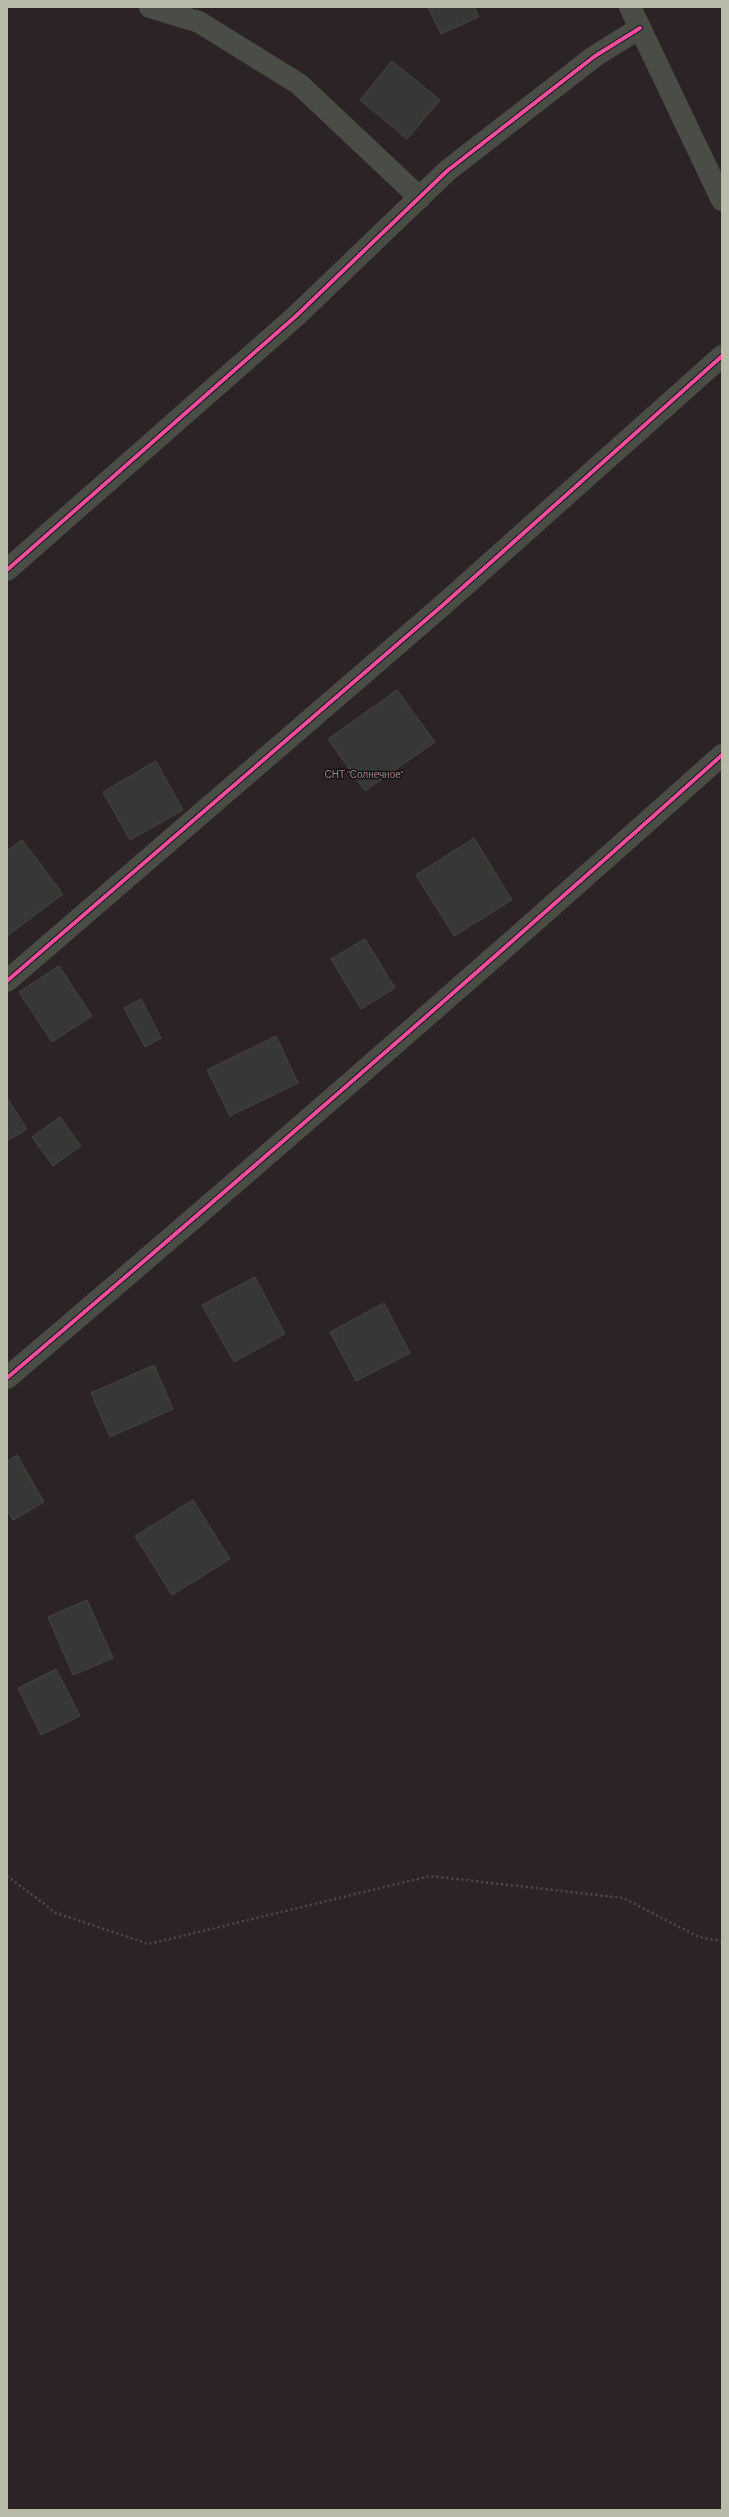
<svg xmlns="http://www.w3.org/2000/svg" width="729" height="2517" font-family="Barlow,sans-serif">
<style>
.green{fill:#2c2327}
.building{fill:#373835;stroke:#444541}
.lines{fill:none;stroke-linecap:round;stroke-linejoin:round}
.path{stroke:#4c4c48;stroke-width:2.5;stroke-dasharray:2 3;stroke-linecap:butt}
.street{stroke:#4a4c46;stroke-width:22}
.cycleway-casing{stroke:#131512;stroke-width:6}
.cycleway{stroke:#ef4d9e;stroke-width:4}
.labels{text-anchor:middle;dominant-baseline:central;stroke-width:3;stroke-linejoin:round;paint-order:stroke}
.park-label{font-size:10px;fill:#a77e90;stroke:#131512}
</style>
<rect width="100%" height="100%" fill="#181918"/>
<rect class="green" x="7" y="7" width="715" height="2503"/>
<g class="building">
<polygon points="428,7 474,7 479,17 441,34"/>
<polygon points="392,61 440,100 407,139 360,100"/>
<polygon points="397,690 435,742 365,791 328,739"/>
<polygon points="156,761 183,810 130,840 103,792"/>
<polygon points="474,838 512,900 454,936 416,875"/>
<polygon points="22,840 63,894 7,936 7,851"/>
<polygon points="365,939 395,988 361,1009 331,959"/>
<polygon points="59,966 92,1016 52,1042 19,992"/>
<polygon points="141,999 161,1038 145,1047 124,1008"/>
<polygon points="276,1036 298,1083 230,1116 207,1070"/>
<polygon points="7,1098 27,1129 7,1141"/>
<polygon points="60,1117 81,1146 53,1166 32,1137"/>
<polygon points="255,1277 285,1334 234,1362 202,1305"/>
<polygon points="384,1303 410,1353 356,1381 330,1332"/>
<polygon points="154,1365 173,1409 110,1437 91,1393"/>
<polygon points="17,1455 44,1502 13,1520 7,1510 7,1461"/>
<polygon points="193,1500 230,1559 172,1595 135,1536"/>
<polygon points="87,1600 113,1658 73,1675 48,1617"/>
<polygon points="56,1669 80,1716 41,1735 18,1688"/>
</g>
<g class="lines">
<polyline class="path" points="7,1876 56,1913 149,1944 430,1876 623,1898 699,1937 722,1941"/>
<g class="street">
<polyline points="150,7 199,22 299,84 420,198"/>
<polyline points="630,7 722,200"/>
<polyline points="7,570 296,316 447,171 595,56 640,28"/>
<polyline points="7,981 443,605 722,356"/>
<path d="M7,1378C248,1173 486,966 722,755"/>
</g>
<defs>
<g id="cycleway">
<polyline points="7,570 296,316 447,171 595,56 640,28"/>
<polyline points="7,981 443,605 722,356"/>
<path d="M7,1378C248,1173 486,966 722,755"/>
</g>
</defs>
<use href="#cycleway" class="cycleway-casing"/>
<use href="#cycleway" class="cycleway"/>
</g>
<g class="labels">
<g class="park-label">
<text x="364" y="774">СНТ "Солнечное"</text>
</g>
</g>
<rect width="729" height="2517" fill="none" stroke="#b7bba8" stroke-width="16"/>
</svg>
